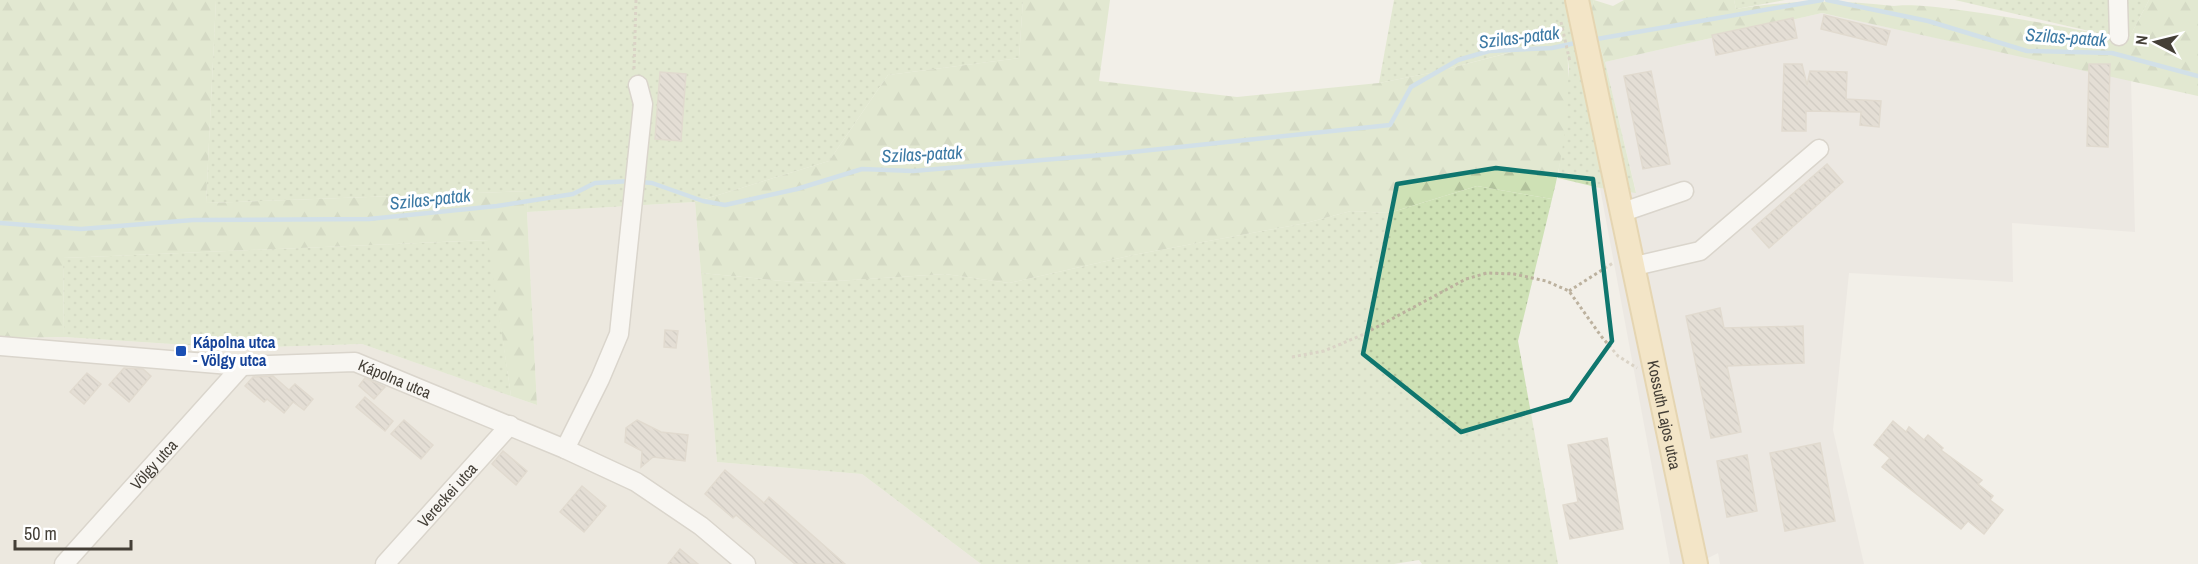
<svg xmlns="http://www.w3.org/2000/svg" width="2198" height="564" font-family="'Archivo Narrow',sans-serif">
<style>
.residential{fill:#e5e0d6}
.industrial{fill:#e4e0dc}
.grass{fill:url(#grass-dots)}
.forest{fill:url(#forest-firs)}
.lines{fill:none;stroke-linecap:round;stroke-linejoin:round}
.stream{stroke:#aacfe8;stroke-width:4.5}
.building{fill:url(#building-back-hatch);stroke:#ccc2b2;stroke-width:1.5}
.minor-casing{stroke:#bcb6ab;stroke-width:21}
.major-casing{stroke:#d6b771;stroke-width:26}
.path{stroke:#bcb19e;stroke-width:3;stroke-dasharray:3 3;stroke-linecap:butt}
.minor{stroke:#fff;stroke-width:18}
.major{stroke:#f3da9f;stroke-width:22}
.marked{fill:none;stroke:#0f766e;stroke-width:4.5;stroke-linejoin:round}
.transit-dot{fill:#1a4fb4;stroke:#fff;stroke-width:2}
.labels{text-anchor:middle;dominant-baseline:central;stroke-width:6;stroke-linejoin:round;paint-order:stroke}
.transit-label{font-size:16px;font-weight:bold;fill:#164399;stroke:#fff;text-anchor:start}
.street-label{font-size:16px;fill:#443f37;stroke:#fff}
.water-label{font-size:18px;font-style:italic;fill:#3c79a4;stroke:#fff}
</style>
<defs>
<pattern id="grass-dots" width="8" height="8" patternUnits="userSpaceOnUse" patternTransform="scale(1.5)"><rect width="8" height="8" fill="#cee1b5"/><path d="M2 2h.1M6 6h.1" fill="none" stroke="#b2c29c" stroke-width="1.8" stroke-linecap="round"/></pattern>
<pattern id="forest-firs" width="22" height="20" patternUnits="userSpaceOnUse" patternTransform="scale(1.5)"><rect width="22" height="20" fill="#cee1b5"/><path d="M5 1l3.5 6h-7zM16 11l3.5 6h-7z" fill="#b2c29c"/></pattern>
<pattern id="building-back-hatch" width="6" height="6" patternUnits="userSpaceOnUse" patternTransform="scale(1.5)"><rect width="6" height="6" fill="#d2cabe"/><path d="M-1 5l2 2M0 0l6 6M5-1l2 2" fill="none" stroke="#aca59b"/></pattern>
</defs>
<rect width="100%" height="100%" fill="#f2efe8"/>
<polygon class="residential" points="695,202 717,462 862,474 981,564 0,564 0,338 64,337 234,348 362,344 537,405 527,212"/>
<polygon class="industrial" points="1822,13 2131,80 2135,232 2012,223 2013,282 1849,273 1833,430 1864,564 1720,564 1718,553 1696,564 1670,564 1600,188 1636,192 1605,62"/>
<g class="grass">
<polygon points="216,0 1023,0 1019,58 888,75 829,161 695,202 527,212 528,191 206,203"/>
<polygon points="1394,0 1594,0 1590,15 1605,62 1636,193 1600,188 1558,178 1569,68 1565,38 1435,72 1379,83"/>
<polygon points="1734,0 1785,0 1736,9"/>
<polygon points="1955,0 2149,0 2128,40"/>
<polygon points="1477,186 1552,199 1518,341 1558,564 1422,564 1419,560 1394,564 981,564 862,474 717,462 701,273 804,283 945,274 1009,283 1133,255 1306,223 1351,211 1389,213"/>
<polygon points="489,240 511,396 362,344 234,348 64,337 63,258"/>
</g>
<g class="forest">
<polygon points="0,0 216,0 206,203 529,191 527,212 537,405 511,396 488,240 63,258 64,337 0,338"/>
<path d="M1023,0H1110L1099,81L1237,97L1379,83L1435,72L1566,38C1572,87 1565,150 1552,199L1477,186L1389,213L1351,211L1306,223L1133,255L1009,283L945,274L804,283L701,273L695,202L829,161L888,75L1019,58Z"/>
<path d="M1594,0L1613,6L1624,0H1734L1736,9C1789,0 1841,0 1894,6C1928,0 2083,30 2128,40L2149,0H2198V96L1822,13L1605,62L1590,15Z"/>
</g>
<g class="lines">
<g class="stream">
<polyline points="1827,0 1928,21 2027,51 2112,53 2198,76"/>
<polyline points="1591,40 1822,0"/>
<polyline points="640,182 652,183 703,201 725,205 797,189 862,169 913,171 1113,154 1390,125 1411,87 1458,60 1489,51 1552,48 1580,42"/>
<polyline points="0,223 81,229 193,220 369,219 497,206 573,194 595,183 631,181"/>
</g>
</g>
<g class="building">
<polygon points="1824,15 1890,31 1886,45 1821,29"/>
<polygon points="1793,18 1797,38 1716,55 1712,35"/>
<polygon points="1784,64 1802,64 1807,85 1810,71 1847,72 1846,99 1881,101 1879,127 1860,125 1861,112 1806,111 1806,131 1782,131"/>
<polygon points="2089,64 2110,64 2108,147 2087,146"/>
<polygon points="1651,71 1670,164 1643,169 1624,76"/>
<polygon points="660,72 686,74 681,141 655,139"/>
<polygon points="1827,164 1843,182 1769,248 1752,229"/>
<polygon points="1720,308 1724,328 1803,326 1804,363 1727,366 1741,432 1711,438 1686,316"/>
<polygon points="665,330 678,331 676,348 664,347"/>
<polygon points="124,368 143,369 151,376 129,402 109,385"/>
<polygon points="87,373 101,384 84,404 70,392"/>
<polygon points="273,376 289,390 295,384 313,399 304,410 293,402 284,413 267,399 264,402 245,386 253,377"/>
<polygon points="365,378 385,387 374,399 359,386"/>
<polygon points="365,397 393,421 385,431 356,407"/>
<polygon points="404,420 433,445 421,459 391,434"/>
<polygon points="637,420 661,432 688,435 685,461 653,457 641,467 642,451 625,442 626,428"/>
<polygon points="1893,421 1906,432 1909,427 1924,440 1928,435 1943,448 1941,450 1982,480 1978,484 1993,496 1990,500 2003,510 1984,534 1968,521 1961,529 1882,467 1890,458 1874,445"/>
<polygon points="1607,438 1623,529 1570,539 1563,505 1578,502 1568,445"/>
<polygon points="1820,443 1835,521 1785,531 1770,453"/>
<polygon points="503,451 527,471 516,485 492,464"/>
<polygon points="1747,455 1757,511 1727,517 1717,461"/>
<polygon points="725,470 764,503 769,497 845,564 795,564 736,515 733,518 705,494"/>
<polygon points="582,486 606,506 584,532 560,512"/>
<polygon points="680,549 698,564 668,564"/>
</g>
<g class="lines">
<defs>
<g id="minor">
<polyline points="2118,0 2119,36"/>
<polyline points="1623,212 1684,191"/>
<polyline points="1635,266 1700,251 1819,149"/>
<path id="s1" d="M0,346L242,366L355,362L565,449L636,482L701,526L746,564"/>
<polyline points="565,449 600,379 619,334 643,104 638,85"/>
<path id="s2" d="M64,564L242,366"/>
<path id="s3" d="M385,564L510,425"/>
</g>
<g id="major">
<path id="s4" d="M1577,0L1696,564"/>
</g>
</defs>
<use href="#minor" class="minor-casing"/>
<use href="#major" class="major-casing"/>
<g class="path">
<polyline points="1561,22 1570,62"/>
<polyline points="634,69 636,0"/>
<polyline points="1569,291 1613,263"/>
<polyline points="1292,357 1324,351 1362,335 1466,279 1487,273 1514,274 1546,281 1569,291 1601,336 1618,356 1637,368"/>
</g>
<use href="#minor" class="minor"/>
<use href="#major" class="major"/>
</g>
<path d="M0 0H2198V564H0ZM1496,168L1593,179L1612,341L1570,400L1461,432L1363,354L1397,184Z" fill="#f2efe8" fill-opacity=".55" fill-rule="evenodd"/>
<path class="marked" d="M1496,168L1593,179L1612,341L1570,400L1461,432L1363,354L1397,184Z"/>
<rect class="transit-dot" x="175" y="345" width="12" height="12" rx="3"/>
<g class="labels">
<g class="transit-label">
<text x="193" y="342">Kápolna utca<tspan x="193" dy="18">- Völgy utca</tspan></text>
</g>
<g class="street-label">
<text stroke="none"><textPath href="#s1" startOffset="399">Kápolna utca</textPath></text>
<text stroke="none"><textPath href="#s4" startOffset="424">Kossuth Lajos utca</textPath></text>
<text stroke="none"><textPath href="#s2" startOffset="134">Völgy utca</textPath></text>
<text stroke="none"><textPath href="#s3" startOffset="93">Vereckei utca</textPath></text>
</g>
<g class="water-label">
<text transform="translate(1519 37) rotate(-7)">Szilas-patak</text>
<text transform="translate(2066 37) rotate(4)">Szilas-patak</text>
<text transform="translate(922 154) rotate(-3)">Szilas-patak</text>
<text transform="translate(430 199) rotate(-6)">Szilas-patak</text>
</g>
</g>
<g transform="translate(2156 42) rotate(277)" stroke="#ffffff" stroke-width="4.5" paint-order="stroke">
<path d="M0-4.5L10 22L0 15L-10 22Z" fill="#443f37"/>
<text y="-9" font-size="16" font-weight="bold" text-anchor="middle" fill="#443f37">N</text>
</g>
<path d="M15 540v9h116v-9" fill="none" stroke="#443f37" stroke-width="3"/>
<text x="24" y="540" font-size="18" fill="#443f37" stroke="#ffffff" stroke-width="4.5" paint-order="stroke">50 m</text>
</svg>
